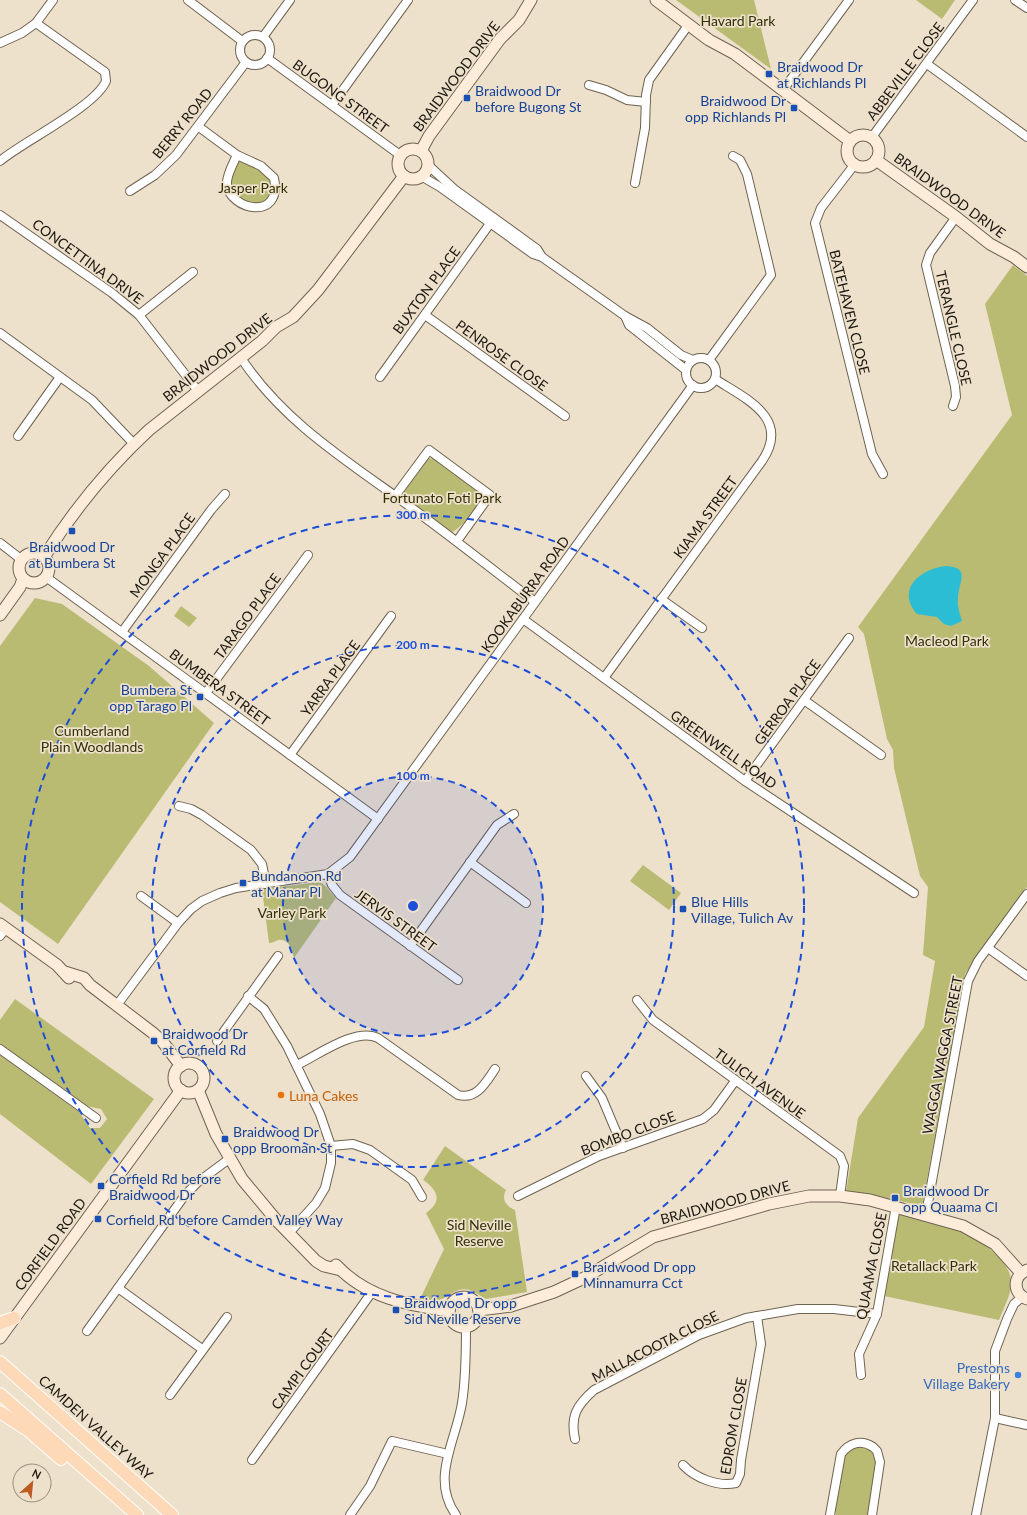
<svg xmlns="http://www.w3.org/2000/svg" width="1027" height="1515" font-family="Lato,sans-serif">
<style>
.green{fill:#b9bb73}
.water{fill:#2abdd4}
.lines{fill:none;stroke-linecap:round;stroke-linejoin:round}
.street-casing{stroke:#6e6351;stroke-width:10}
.secondary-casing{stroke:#6e6351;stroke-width:13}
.primary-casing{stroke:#fff;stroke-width:14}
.street{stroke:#fff;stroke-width:8}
.secondary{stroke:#feecdb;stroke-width:11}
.primary{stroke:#fdd9b7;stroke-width:12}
.ring{fill:none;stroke:#1d4ed8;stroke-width:2;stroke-dasharray:7 5}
.transit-dot{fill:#1a4fb4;stroke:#eee1cc;stroke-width:1.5}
.food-dot{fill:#e8710a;stroke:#eee1cc;stroke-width:1.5}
.shop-dot{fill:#3f7fe0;stroke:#eee1cc;stroke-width:1.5}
.labels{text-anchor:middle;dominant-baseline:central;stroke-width:3.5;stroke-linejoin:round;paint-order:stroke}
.park-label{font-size:14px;fill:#303006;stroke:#eee1cc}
.transit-label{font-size:14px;fill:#164399;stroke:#eee1cc;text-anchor:start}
.street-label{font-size:14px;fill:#1d1811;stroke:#eee1cc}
.food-label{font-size:14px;fill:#c56008;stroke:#eee1cc;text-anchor:start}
.shop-label{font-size:14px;fill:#366cbe;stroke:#eee1cc;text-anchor:end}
.centre{fill:#1d4ed8;stroke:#eee1cc;stroke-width:2}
.ring-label{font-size:12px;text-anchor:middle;font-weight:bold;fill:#1d4ed8;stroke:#eee1cc;stroke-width:3.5;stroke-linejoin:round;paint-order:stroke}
</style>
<rect width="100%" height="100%" fill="#eee1cc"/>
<g class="green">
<polygon points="676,0 754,0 771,69"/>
<polygon points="916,0 955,0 942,19"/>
<path d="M239,160C254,165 272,174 273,192L266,203L249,205L232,192L230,181Z"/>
<polygon points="1013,265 1027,276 1027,887 965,974 922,1206 864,1193 846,1192 858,1118 924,1027 935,961 923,955 928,887 920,876 894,768 893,750 887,739 864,634 858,627 1012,415 985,304"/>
<path d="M428,458L436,459L481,494C481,504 459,532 449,533L402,497L401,493Z"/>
<polygon points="35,598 62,604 149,666 214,723 58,944 0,902 0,646"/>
<polygon points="181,606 197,618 189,627 174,616"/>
<polygon points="643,865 681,893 669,910 630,881"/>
<path d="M319,882C327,885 330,893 336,898L294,958C293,950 288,938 278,940C275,941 273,943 269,943L262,889Z"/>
<polygon points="15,999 154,1099 91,1184 0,1114 0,1055 79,1112 90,1128 100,1128 107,1119 101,1109 86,1106 0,1044 0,1020"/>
<path d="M445,1146L506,1190C501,1200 506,1206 515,1210L527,1292L486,1299C481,1297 477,1293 472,1291C458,1285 451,1296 439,1300C432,1302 427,1300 420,1299L444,1249L426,1213C443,1201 438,1190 423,1180Z"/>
<path d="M898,1213C936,1224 971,1228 1000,1258C1007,1266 1013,1277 1011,1288C1009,1298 1003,1310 999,1320L884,1296Z"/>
<path d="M858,1445L868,1448L876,1458L868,1515H836C834,1506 840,1463 845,1455C848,1450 853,1448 858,1445Z"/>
</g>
<path class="water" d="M946,566C972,568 958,582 958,599C957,606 960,614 962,621L951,626L944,624L937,617L917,614C896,589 920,569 946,566Z"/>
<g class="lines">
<defs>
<g id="street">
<polyline points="188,0 242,41"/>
<polyline points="1015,0 1027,8"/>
<circle cx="255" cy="50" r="15"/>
<polyline points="263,37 290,0"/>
<polyline points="0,43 22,33 36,23 53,0"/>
<polyline points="267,58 400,155"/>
<polyline points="927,64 1027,137"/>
<polyline points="589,85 606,90 627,100 646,102"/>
<polyline points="783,90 849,0"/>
<polyline points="332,105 408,0"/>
<path d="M199,127L237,155L261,166L274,178C283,222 229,210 227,184C226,176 234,162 237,155"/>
<polyline points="872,137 973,0"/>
<path d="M0,161C24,141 96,106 106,81L105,72L36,23"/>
<polyline points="855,164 821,208 815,223 872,454 883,474"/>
<polyline points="428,165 454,189 537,249 542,257"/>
<polyline points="421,176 440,187 533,254 542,257 625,316 647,328 681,355 693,360"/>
<polyline points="635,183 645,128 646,95 649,80 689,24"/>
<polyline points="130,191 155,175 176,155 246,62"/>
<polyline points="0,215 112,293 139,315 198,391"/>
<polyline points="139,315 193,272"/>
<polyline points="425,315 565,416"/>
<polyline points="625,316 629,325 686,370"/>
<polyline points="0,333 92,400 134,444"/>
<circle cx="701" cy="373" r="15"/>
<path d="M241,358C283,421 344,459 405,503C449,535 492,569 535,602"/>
<polyline points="709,360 771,275 747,174 740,160 733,156"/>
<polyline points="380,377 494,218"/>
<polyline points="953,406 956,397 955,386 926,265 930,253 956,217"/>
<polyline points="18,436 60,377"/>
<polyline points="395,496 429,450 490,495 457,541"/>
<polyline points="0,543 22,560"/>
<polyline points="46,577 378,819"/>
<polyline points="661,599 702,628"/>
<polyline points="523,619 745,781 914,893"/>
<polyline points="122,632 211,510 225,494"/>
<path d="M604,678L762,461C791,418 746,399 715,379"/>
<polyline points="206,693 308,555"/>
<polyline points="804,700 881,755"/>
<polyline points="290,755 391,616"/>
<polyline points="745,781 849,638"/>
<polyline points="179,806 191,809 202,815 251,850 262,864 266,884"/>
<polyline points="470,862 526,903"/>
<polyline points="328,874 332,885 340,895 458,980"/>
<polyline points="141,896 178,923"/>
<polyline points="0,936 6,928"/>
<polyline points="410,946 497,825 514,814"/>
<polyline points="988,948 1027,976"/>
<polyline points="248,996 264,1009 287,1046 320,1114 331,1146 331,1163 325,1188 316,1203 289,1233"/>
<polyline points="637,1000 653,1020 840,1156 844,1166 840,1196"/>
<polyline points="117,1005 178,923 191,909 202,901 220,893 236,888 328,874 350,857 693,385"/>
<polyline points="217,1041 278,956"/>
<polyline points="0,1049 96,1118"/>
<path d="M297,1065C318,1055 356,1027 378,1038L458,1095C477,1100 486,1082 495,1069"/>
<polyline points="586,1076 602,1098 623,1148"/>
<polyline points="331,1146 353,1144 370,1150 412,1180 422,1197"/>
<polyline points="518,1196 599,1156 703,1119 714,1110 735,1081"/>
<polyline points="926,1214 968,981 978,961 1027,894"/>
<polyline points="118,1288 202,1349"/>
<polyline points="87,1331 185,1195 198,1182 229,1159"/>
<polyline points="861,1375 859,1354 877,1314 896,1206"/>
<polyline points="170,1395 227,1317"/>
<polyline points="995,1418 1027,1425"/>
<path d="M575,1439C570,1416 577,1405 594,1390L699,1335L746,1318L798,1309H834L877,1314"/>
<polyline points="252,1460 372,1292"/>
<path d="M683,1465C695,1478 718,1487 736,1483L740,1474L741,1460L761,1344L757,1316"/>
<polyline points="350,1515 370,1486 392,1441 448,1454"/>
<path d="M456,1515C430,1479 456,1441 462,1403C466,1378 466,1352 466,1326"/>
<path d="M830,1515L841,1454C849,1443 861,1439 873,1447L877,1451L880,1462L872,1515"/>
<polyline points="976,1515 995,1418 995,1351 1007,1319 1014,1304 1022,1297"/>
</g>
<g id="secondary">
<polyline points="656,0 709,40 735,54 850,141"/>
<circle cx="863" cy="151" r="16"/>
<circle cx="413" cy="164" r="15"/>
<polyline points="421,151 429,136 500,39 519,20 531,0"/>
<polyline points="876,160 956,217 990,244 1014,257 1027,267"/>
<circle cx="34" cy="568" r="15"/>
<path d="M44,557C73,511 109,467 149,430L262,341L276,327L293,317L318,290L404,176"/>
<polyline points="0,615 20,587 23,579"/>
<polyline points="0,924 57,965 69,978"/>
<polyline points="65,972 84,978 90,985 153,1033 162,1041 181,1066"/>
<circle cx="189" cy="1078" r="15"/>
<polyline points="198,1090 216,1134 242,1179 277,1221 316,1261 324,1266 341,1270"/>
<path d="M336,1265C367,1298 407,1305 449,1311"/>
<path d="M1027,1270C1012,1276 1013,1294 1027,1299"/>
<circle cx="464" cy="1312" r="15"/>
<polyline points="479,1310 511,1306 554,1292 584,1278 653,1237 769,1204 809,1196 840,1196 870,1200 963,1226 995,1244 1021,1273"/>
<polyline points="0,1338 181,1090"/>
</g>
<g id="primary">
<polyline points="0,1323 14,1318"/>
<polyline points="0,1362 172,1515"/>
<polyline points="0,1394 137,1515"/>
<polyline points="0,1412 29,1431 61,1459"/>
</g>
</defs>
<use href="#street" class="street-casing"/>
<use href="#secondary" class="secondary-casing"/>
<use href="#primary" class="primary-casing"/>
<use href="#street" class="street"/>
<use href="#secondary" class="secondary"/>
<use href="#primary" class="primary"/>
</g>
<circle cx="413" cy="906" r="130" fill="#1d4ed8" fill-opacity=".12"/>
<g class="ring">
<circle cx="413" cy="906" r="130"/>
<circle cx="413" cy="906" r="261"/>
<circle cx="413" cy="906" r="391"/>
</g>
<g class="transit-dot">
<rect x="765" y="70" width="8" height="8" rx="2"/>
<rect x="463" y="94" width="8" height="8" rx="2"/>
<rect x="790" y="104" width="8" height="8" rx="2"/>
<rect x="68" y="527" width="8" height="8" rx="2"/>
<rect x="196" y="693" width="8" height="8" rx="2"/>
<rect x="239" y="879" width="8" height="8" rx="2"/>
<rect x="679" y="905" width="8" height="8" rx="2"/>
<rect x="150" y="1037" width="8" height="8" rx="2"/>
<rect x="221" y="1135" width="8" height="8" rx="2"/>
<rect x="97" y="1182" width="8" height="8" rx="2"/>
<rect x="891" y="1194" width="8" height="8" rx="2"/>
<rect x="94" y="1215" width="8" height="8" rx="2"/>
<rect x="571" y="1270" width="8" height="8" rx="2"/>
<rect x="392" y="1306" width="8" height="8" rx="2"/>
</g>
<circle class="food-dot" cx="281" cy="1095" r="4"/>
<circle class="shop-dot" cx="1018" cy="1375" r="4"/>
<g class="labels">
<g class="park-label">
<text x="738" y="20">Havard Park</text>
<text x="253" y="187">Jasper Park</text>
<text x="442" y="497">Fortunato Foti Park</text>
<text x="947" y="640">Macleod Park</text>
<text x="92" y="730">Cumberland<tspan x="92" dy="16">Plain Woodlands</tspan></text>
<text x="292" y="912">Varley Park</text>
<text x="479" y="1224">Sid Neville<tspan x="479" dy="16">Reserve</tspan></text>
<text x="934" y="1265">Retallack Park</text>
</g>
<g class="transit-label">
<text x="777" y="66">Braidwood Dr<tspan x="777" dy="16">at Richlands Pl</tspan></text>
<text x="475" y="90">Braidwood Dr<tspan x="475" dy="16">before Bugong St</tspan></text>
<text x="786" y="100" text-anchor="end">Braidwood Dr<tspan x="786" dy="16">opp Richlands Pl</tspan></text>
<text x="72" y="546" text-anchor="middle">Braidwood Dr<tspan x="72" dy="16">at Bumbera St</tspan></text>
<text x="192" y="689" text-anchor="end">Bumbera St<tspan x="192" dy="16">opp Tarago Pl</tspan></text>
<text x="251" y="875">Bundanoon Rd<tspan x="251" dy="16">at Manar Pl</tspan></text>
<text x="691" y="901">Blue Hills<tspan x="691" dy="16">Village, Tulich Av</tspan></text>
<text x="162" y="1033">Braidwood Dr<tspan x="162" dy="16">at Corfield Rd</tspan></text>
<text x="233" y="1131">Braidwood Dr<tspan x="233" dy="16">opp Brooman St</tspan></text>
<text x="109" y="1178">Corfield Rd before<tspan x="109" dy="16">Braidwood Dr</tspan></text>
<text x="903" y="1190">Braidwood Dr<tspan x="903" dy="16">opp Quaama Cl</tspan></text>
<text x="106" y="1219">Corfield Rd before Camden Valley Way</text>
<text x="583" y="1266">Braidwood Dr opp<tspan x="583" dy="16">Minnamurra Cct</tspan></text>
<text x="404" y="1302">Braidwood Dr opp<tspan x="404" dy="16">Sid Neville Reserve</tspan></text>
</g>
<g class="street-label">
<text transform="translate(905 71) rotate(-53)">ABBEVILLE CLOSE</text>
<text transform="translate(456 76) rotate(-53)">BRAIDWOOD DRIVE</text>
<text transform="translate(341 96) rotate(36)">BUGONG STREET</text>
<text transform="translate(182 123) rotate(-51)">BERRY ROAD</text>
<text transform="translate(950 195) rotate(36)">BRAIDWOOD DRIVE</text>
<text transform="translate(88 261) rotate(36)">CONCETTINA DRIVE</text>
<text transform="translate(426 290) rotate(-54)">BUXTON PLACE</text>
<text transform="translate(850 312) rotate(76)">BATEHAVEN CLOSE</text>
<text transform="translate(954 328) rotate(77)">TERANGLE CLOSE</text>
<text transform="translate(502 355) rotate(36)">PENROSE CLOSE</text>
<text transform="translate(217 357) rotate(-38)">BRAIDWOOD DRIVE</text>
<text transform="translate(705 517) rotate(-54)">KIAMA STREET</text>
<text transform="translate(162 555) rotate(-54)">MONGA PLACE</text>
<text transform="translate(525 594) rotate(-54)">KOOKABURRA ROAD</text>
<text transform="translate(247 616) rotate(-54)">TARAGO PLACE</text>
<text transform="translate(330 678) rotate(-54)">YARRA PLACE</text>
<text transform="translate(220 687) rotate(36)">BUMBERA STREET</text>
<text transform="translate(787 702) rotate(-54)">GERROA PLACE</text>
<text transform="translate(724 749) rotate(35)">GREENWELL ROAD</text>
<text transform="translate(396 920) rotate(36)">JERVIS STREET</text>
<text transform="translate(942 1055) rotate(-79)">WAGGA WAGGA STREET</text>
<text transform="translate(760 1083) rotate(36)">TULICH AVENUE</text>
<text transform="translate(628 1133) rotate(-21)">BOMBO CLOSE</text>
<text transform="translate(725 1202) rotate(-15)">BRAIDWOOD DRIVE</text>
<text transform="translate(50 1244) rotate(-54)">CORFIELD ROAD</text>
<text transform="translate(871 1266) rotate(-79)">QUAAMA CLOSE</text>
<text transform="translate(655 1346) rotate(-27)">MALLACOOTA CLOSE</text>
<text transform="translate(302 1369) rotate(-54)">CAMPI COURT</text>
<text transform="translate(733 1426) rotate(-80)">EDROM CLOSE</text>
<text transform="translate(96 1427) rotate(42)">CAMDEN VALLEY WAY</text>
</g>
<g class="food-label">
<text x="289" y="1095">Luna Cakes</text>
</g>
<g class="shop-label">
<text x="1010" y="1367">Prestons<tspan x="1010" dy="16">Village Bakery</tspan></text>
</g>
</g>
<circle cx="413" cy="906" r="6" class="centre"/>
<g class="ring-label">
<text x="413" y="519">300 m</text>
<text x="413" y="649">200 m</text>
<text x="413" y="780">100 m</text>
</g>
<g transform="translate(32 1483) rotate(27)"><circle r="19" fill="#eee1cc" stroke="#9a9181"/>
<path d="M0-3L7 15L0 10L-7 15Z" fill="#bd5a22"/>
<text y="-6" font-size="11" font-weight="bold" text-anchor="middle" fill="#1d1811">N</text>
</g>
</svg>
